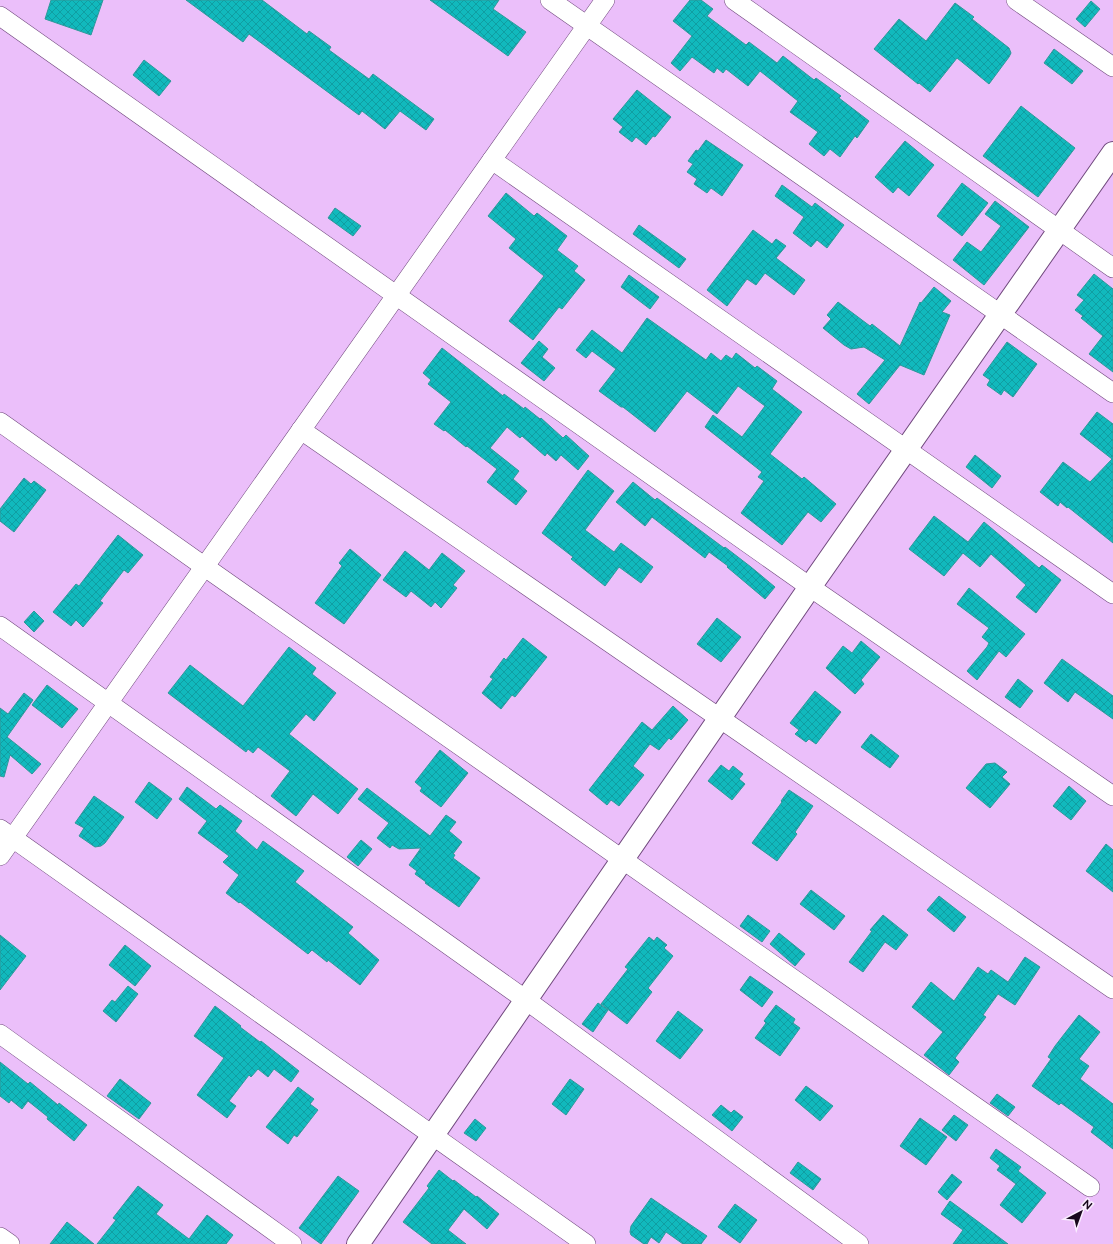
<svg xmlns="http://www.w3.org/2000/svg" width="1113" height="1244" font-family="Raleway,sans-serif">
<style>
.building{fill:url(#building-cross-hatch);stroke:#30989a}
.lines{fill:none;stroke-linecap:round;stroke-linejoin:round}
.street-casing{stroke:#714a7e;stroke-width:20}
.secondary-casing{stroke:#714a7e;stroke-width:24}
.street{stroke:#fff;stroke-width:19}
.secondary{stroke:#fff;stroke-width:22}
</style>
<defs>
<pattern id="building-cross-hatch" width="8" height="8" patternUnits="userSpaceOnUse"><rect width="8" height="8" fill="#11b9bd"/><path d="M0 0l8 8M0 8l8-8" fill="none" stroke="#109ea2"/></pattern>
</defs>
<rect width="100%" height="100%" fill="#ebbffa"/>
<g class="building">
<polygon points="51,0 103,0 91,35 45,19"/>
<polygon points="186,0 262,0 307,34 309,31 331,47 329,50 369,79 373,74 434,119 426,130 400,111 385,129 362,111 359,115 249,34 243,42"/>
<polygon points="430,0 499,0 493,9 526,32 508,56"/>
<polygon points="690,0 701,0 713,9 707,16 746,45 749,42 777,63 783,56 814,80 816,78 841,96 839,98 869,121 857,138 855,136 840,157 830,149 824,156 809,144 818,132 790,112 798,101 760,71 748,86 726,69 723,73 717,68 714,73 692,57 680,71 671,63 692,36 673,21"/>
<polygon points="1091,1 1100,9 1085,27 1076,19"/>
<polygon points="955,3 974,17 972,19 1009,48 1011,53 1009,57 989,84 957,58 930,92 919,83 918,84 874,49 899,19 926,41"/>
<polygon points="1054,49 1083,71 1072,84 1044,63"/>
<polygon points="144,60 171,81 159,96 133,75"/>
<polygon points="637,90 671,117 655,137 653,136 646,145 636,137 632,142 619,132 623,127 613,119"/>
<polygon points="1021,106 1075,148 1038,197 983,156"/>
<polygon points="706,140 743,165 722,196 711,188 707,193 694,184 697,179 687,172 693,164 688,161 696,150 698,151"/>
<polygon points="905,141 934,165 909,196 898,187 893,193 875,177"/>
<polygon points="962,183 988,203 962,236 937,216"/>
<polygon points="782,185 812,207 815,203 844,225 827,248 817,240 811,247 793,233 804,217 775,196"/>
<polygon points="506,193 534,216 537,213 567,236 557,250 578,266 574,271 585,280 562,309 559,307 533,340 509,321 544,276 509,248 516,239 488,216"/>
<polygon points="995,201 1029,227 984,285 953,260 967,242 981,252 1001,226 985,214"/>
<polygon points="335,208 361,226 353,236 328,218"/>
<polygon points="639,225 686,259 679,268 633,234"/>
<polygon points="753,230 772,244 776,239 786,246 776,258 805,280 794,295 765,273 756,285 747,279 727,306 707,290"/>
<polygon points="1094,274 1113,289 1113,372 1089,354 1103,336 1081,318 1083,316 1075,310 1084,300 1077,295"/>
<polygon points="629,275 659,297 650,309 621,287"/>
<polygon points="934,287 951,301 942,312 950,315 924,375 900,365 869,404 857,394 885,360 864,347 851,349 844,345 823,328 831,319 827,315 838,302 870,326 872,324 900,346 920,302 921,303"/>
<polygon points="647,318 706,360 711,353 721,361 726,355 732,359 736,353 755,368 757,366 777,381 772,389 802,412 770,454 802,479 804,477 836,504 821,522 808,512 782,545 741,513 764,481 758,477 762,472 705,427 713,415 742,437 765,406 738,386 717,414 687,391 655,432 623,407 621,407 599,391 616,369 592,351 586,358 576,350 592,330 622,353"/>
<polygon points="539,341 548,349 542,357 555,368 544,381 521,363"/>
<polygon points="1007,342 1037,364 1013,397 1004,390 1001,395 987,385 990,380 983,375"/>
<polygon points="442,348 503,396 504,394 524,409 525,407 540,419 541,418 563,438 566,435 589,456 578,470 561,455 556,461 547,453 545,456 522,436 520,438 507,427 490,448 519,471 513,479 527,491 516,505 487,482 497,469 467,446 466,447 445,430 444,431 434,424 451,402 428,384 431,380 423,373"/>
<polygon points="1097,412 1113,424 1113,543 1068,507 1067,508 1060,502 1058,506 1040,492 1063,462 1090,482 1112,459 1080,434"/>
<polygon points="975,455 1001,476 992,488 966,467"/>
<polygon points="588,470 614,491 585,530 614,552 621,543 653,567 641,583 619,567 605,586 571,559 573,557 542,533"/>
<polygon points="24,478 31,484 34,481 46,490 14,532 0,521 0,509"/>
<polygon points="633,482 655,500 657,498 724,548 725,547 751,567 775,587 765,599 727,567 728,566 709,552 705,558 652,517 645,526 616,502"/>
<polygon points="934,516 968,542 984,522 1039,568 1042,565 1061,580 1036,613 1016,597 1026,585 991,554 980,567 963,553 944,576 909,549"/>
<polygon points="118,535 143,555 128,573 124,570 100,601 103,603 83,627 76,620 71,626 53,612 76,584 79,586"/>
<polygon points="350,549 381,575 344,624 315,603 342,566 339,563"/>
<polygon points="405,551 429,570 442,553 465,571 453,585 457,588 441,608 435,602 431,607 411,591 406,597 383,580"/>
<polygon points="969,588 1025,634 1006,657 999,651 977,680 967,671 987,647 989,643 982,637 989,628 957,604"/>
<polygon points="34,611 44,621 34,632 24,622"/>
<polygon points="717,618 741,637 721,662 697,644"/>
<polygon points="523,638 547,657 515,697 512,695 501,709 482,693 493,679 490,677 504,658 506,660"/>
<polygon points="861,641 880,657 861,680 864,684 855,694 826,668 843,646 852,653"/>
<polygon points="289,647 316,668 312,674 336,693 314,721 306,714 289,734 358,789 338,814 313,794 296,816 271,796 290,771 258,747 253,753 248,749 246,752 168,693 190,665 243,706"/>
<polygon points="1062,659 1113,696 1113,719 1075,692 1068,702 1044,683"/>
<polygon points="1018,679 1033,691 1020,708 1005,697"/>
<polygon points="47,685 78,709 62,728 32,705"/>
<polygon points="815,691 841,712 816,744 809,739 806,742 795,734 799,730 790,723"/>
<polygon points="24,693 33,700 7,737 41,764 32,774 10,755 4,777 0,776 0,708 8,714"/>
<polygon points="673,706 688,720 671,740 669,738 659,750 650,744 633,766 644,775 619,806 611,800 607,805 589,790 642,722 652,730"/>
<polygon points="871,734 899,756 890,768 861,747"/>
<polygon points="440,750 468,773 441,807 420,791 422,788 415,782"/>
<polygon points="995,763 1007,772 1002,777 1010,784 990,808 966,788 986,764"/>
<polygon points="721,765 729,771 733,766 743,774 739,779 745,784 732,800 708,781"/>
<polygon points="149,782 172,799 157,819 135,802"/>
<polygon points="1069,786 1086,801 1071,820 1053,806"/>
<polygon points="187,787 216,809 220,805 242,821 235,831 257,850 263,841 304,871 295,882 353,927 348,933 379,960 360,985 328,960 327,962 312,950 308,954 240,902 239,903 226,893 239,875 223,862 229,856 198,833 207,821 179,799"/>
<polygon points="367,788 430,836 446,815 456,822 449,831 462,842 453,854 455,855 453,858 480,878 459,907 425,883 426,882 415,874 417,871 409,865 421,848 399,849 392,845 390,848 377,838 389,823 358,799"/>
<polygon points="789,790 813,806 795,832 797,834 777,861 752,843 782,802 781,801"/>
<polygon points="94,796 124,817 105,843 101,846 95,847 79,836 84,828 75,823"/>
<polygon points="361,840 372,849 358,866 347,857"/>
<polygon points="1106,844 1113,850 1113,892 1086,871"/>
<polygon points="811,890 845,916 834,930 800,904"/>
<polygon points="939,896 966,917 954,932 927,910"/>
<polygon points="748,915 770,931 762,942 740,926"/>
<polygon points="883,915 908,935 896,950 885,942 863,972 849,962 872,931 870,930"/>
<polygon points="779,933 805,954 795,966 770,944"/>
<polygon points="0,935 26,956 0,990"/>
<polygon points="649,937 654,941 657,937 667,945 664,948 673,956 648,988 652,992 627,1024 601,1004 628,969 625,967"/>
<polygon points="125,945 151,966 135,986 109,965"/>
<polygon points="1025,957 1040,967 1015,1005 998,994 983,1015 986,1017 955,1058 959,1062 949,1075 924,1055 943,1032 912,1007 931,982 954,1001 978,967 988,974 991,970 1008,982"/>
<polygon points="750,976 773,992 762,1007 740,990"/>
<polygon points="128,986 138,994 116,1022 103,1011 112,1000 115,1002"/>
<polygon points="598,1003 608,1010 593,1032 582,1024"/>
<polygon points="776,1005 795,1019 793,1023 800,1028 780,1056 755,1038 766,1023 764,1021"/>
<polygon points="215,1006 241,1026 240,1027 260,1042 261,1041 299,1071 291,1082 274,1069 268,1077 258,1069 251,1077 249,1075 229,1101 236,1106 227,1118 197,1095 224,1058 194,1036"/>
<polygon points="678,1011 703,1030 680,1059 656,1041"/>
<polygon points="1079,1015 1100,1032 1079,1059 1089,1066 1080,1079 1113,1104 1113,1149 1091,1132 1094,1127 1061,1103 1059,1105 1032,1086 1051,1059 1048,1057 1055,1046"/>
<polygon points="0,1062 28,1084 30,1082 58,1105 59,1103 87,1125 74,1141 47,1119 48,1117 28,1101 22,1109 11,1100 9,1103 0,1096"/>
<polygon points="120,1079 151,1103 139,1119 107,1096"/>
<polygon points="570,1079 584,1089 566,1115 552,1104"/>
<polygon points="806,1086 833,1106 820,1121 795,1100"/>
<polygon points="298,1087 314,1099 310,1104 318,1110 297,1137 294,1135 288,1144 266,1127"/>
<polygon points="997,1094 1015,1107 1008,1116 990,1103"/>
<polygon points="721,1105 731,1113 734,1110 743,1117 732,1131 712,1115"/>
<polygon points="954,1115 968,1125 956,1141 942,1130"/>
<polygon points="920,1118 947,1137 926,1165 900,1146"/>
<polygon points="475,1119 486,1128 476,1141 464,1133"/>
<polygon points="996,1149 1021,1167 1018,1171 1046,1193 1022,1223 1000,1205 1016,1184 997,1170 1000,1166 990,1158"/>
<polygon points="798,1162 821,1179 813,1190 790,1173"/>
<polygon points="439,1170 453,1181 454,1180 476,1197 477,1196 499,1214 487,1229 464,1209 448,1230 466,1244 432,1244 403,1222 429,1188 427,1186"/>
<polygon points="952,1174 962,1182 947,1200 938,1192"/>
<polygon points="338,1176 359,1191 321,1244 299,1228"/>
<polygon points="138,1186 163,1205 156,1214 189,1239 207,1215 233,1235 226,1244 97,1244 116,1220 113,1218"/>
<polygon points="651,1198 707,1236 701,1244 683,1244 666,1232 659,1243 651,1237 647,1244 644,1244 631,1235 630,1232 631,1226"/>
<polygon points="950,1201 980,1223 1008,1244 953,1244 963,1230 941,1214"/>
<polygon points="735,1204 757,1220 740,1243 718,1227"/>
<polygon points="67,1222 94,1244 50,1244"/>
</g>
<g class="lines">
<defs>
<g id="street">
<polyline points="550,0 1113,393"/>
<polyline points="734,0 1113,268"/>
<polyline points="1016,0 1113,67"/>
<polyline points="0,16 810,587 1113,796"/>
<polyline points="492,160 1113,594"/>
<polyline points="0,422 205,567 1090,1187"/>
<polyline points="301,430 1113,989"/>
<polyline points="0,626 526,1000 859,1244"/>
<polyline points="0,829 586,1244"/>
<polyline points="0,856 605,0"/>
<polyline points="0,1034 292,1244"/>
<polyline points="0,1237 10,1244"/>
</g>
<polyline id="secondary" points="358,1244 810,587 1113,153"/>
</defs>
<use href="#street" class="street-casing"/>
<use href="#secondary" class="secondary-casing"/>
<use href="#street" class="street"/>
<use href="#secondary" class="secondary"/>
</g>
<g transform="translate(1081 1212) rotate(41)" stroke="#faedff" stroke-width="3" paint-order="stroke">
<path d="M0-3L7 15L0 10L-7 15Z" fill="#18081d"/>
<text y="-6" font-size="11" font-weight="bold" text-anchor="middle" fill="#18081d">N</text>
</g>
</svg>
